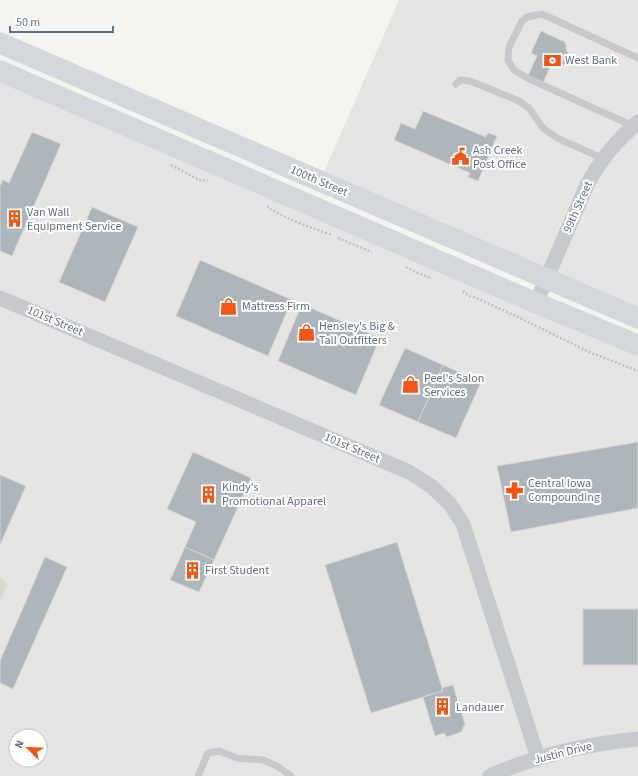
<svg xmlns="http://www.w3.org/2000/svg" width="638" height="776" font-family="'Source Sans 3',sans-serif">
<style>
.built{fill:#e5e6e4;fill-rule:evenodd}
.green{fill:#d5ddd1}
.building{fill:#aeb5bb;stroke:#d6d6d3}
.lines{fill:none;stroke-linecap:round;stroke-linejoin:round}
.path{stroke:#c0c1c3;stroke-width:2.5;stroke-dasharray:2 2;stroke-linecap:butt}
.lane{stroke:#c7cacd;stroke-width:7}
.street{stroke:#c7cacd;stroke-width:15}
.secondary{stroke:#d2d8dc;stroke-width:21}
.labels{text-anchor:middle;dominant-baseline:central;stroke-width:4;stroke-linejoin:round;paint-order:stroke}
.poi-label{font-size:12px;fill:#617284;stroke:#fff;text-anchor:start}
.street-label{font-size:12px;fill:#617284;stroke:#fff}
</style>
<rect width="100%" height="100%" fill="#f5f5f0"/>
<g class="built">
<polygon points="399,0 638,0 638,318 320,181"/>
<path d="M0,71L638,345V776H0ZM16,736H40V760H16Z"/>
</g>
<polygon class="green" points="0,578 6,582 7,585 0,602"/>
<g class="building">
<polygon points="541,31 565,42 570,64 550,67 542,85 527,78 537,56 531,53"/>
<polygon points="423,111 486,137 488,133 497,136 478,181 468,177 470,173 394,140 401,123 415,129"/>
<polygon points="32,132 61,144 12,256 0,251 0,186 3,180 9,183"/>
<polygon points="92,207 138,227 105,302 59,282"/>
<polygon points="200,260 380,338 356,395 278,361 301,306 291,302 268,356 176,316"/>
<polygon points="405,348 443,365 418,422 379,405"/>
<polygon points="443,365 481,382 456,438 418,422"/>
<polygon points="638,442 638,508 511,532 497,466"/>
<polygon points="193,452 251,478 214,560 185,547 196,522 167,509"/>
<polygon points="0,475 26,486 0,545"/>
<polygon points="397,542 443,691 371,713 325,565"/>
<polygon points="185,547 214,560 199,592 170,580"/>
<polygon points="45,557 67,567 13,689 0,683 0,661"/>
<rect x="583" y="609" width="55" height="56"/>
<polygon points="453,685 465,724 461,732 447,737 444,733 435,736 423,697 443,691 442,688"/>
</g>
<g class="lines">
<g class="path">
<polyline points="171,165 199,180 208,181"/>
<path d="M267,206C279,217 315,229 332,235"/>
<polyline points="338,238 372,252"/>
<polyline points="406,267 415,272 432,278"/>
<polyline points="463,291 469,296 476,298 516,316 589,352 638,371"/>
</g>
<g class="lane">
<polyline points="456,84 460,80 470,81 517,100 529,108 543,128 557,138 602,158"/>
<polyline points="633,126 527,78 514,70 508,60 509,47 522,21 527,17 542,14 638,58"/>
<polyline points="198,776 208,753 219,751 237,758 263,760 277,766 291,776"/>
</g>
<g class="street">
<polyline points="0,298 409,472 431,486 450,504 463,524 538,758"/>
<path d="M536,303L587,185C601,159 616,141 638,122"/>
<path d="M490,776C537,755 587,744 638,739"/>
</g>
<g class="secondary">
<polyline points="0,43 638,318"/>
<polyline points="0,71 536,303 638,345"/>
</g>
</g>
<defs>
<symbol id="bank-bare" viewBox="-9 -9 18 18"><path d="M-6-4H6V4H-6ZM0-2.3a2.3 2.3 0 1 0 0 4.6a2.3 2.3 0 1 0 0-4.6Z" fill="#f35512" stroke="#fff" stroke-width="2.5" paint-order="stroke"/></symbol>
<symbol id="civic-bare" viewBox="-9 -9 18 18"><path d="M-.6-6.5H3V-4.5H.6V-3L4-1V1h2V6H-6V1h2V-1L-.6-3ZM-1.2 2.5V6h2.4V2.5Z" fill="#f35512" stroke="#fff" stroke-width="2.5" paint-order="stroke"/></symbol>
<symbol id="building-bare" viewBox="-9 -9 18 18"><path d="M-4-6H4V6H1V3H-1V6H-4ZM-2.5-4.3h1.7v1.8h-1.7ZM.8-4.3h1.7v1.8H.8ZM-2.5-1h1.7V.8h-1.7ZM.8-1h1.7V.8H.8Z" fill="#f35512" stroke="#fff" stroke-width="2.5" paint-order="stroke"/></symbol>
<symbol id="shop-bare" viewBox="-9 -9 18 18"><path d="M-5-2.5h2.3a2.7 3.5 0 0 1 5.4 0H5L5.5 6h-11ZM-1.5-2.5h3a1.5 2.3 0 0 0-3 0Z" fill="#f35512" stroke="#fff" stroke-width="2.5" paint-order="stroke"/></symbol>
<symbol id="pharmacy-bare" viewBox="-9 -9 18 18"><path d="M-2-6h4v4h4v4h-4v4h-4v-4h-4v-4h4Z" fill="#f35512" stroke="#fff" stroke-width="2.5" paint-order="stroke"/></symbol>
</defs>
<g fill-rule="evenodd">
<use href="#bank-bare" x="540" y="48" width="25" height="25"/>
<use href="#civic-bare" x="448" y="144" width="25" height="25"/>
<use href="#building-bare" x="2" y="206" width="25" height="25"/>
<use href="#shop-bare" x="216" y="294" width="25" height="25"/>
<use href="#shop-bare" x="294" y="320" width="25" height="25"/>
<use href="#shop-bare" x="398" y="372" width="25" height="25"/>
<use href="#pharmacy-bare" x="502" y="478" width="25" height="25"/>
<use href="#building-bare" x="196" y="482" width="25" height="25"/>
<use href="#building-bare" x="180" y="558" width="25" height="25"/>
<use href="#building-bare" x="430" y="694" width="25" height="25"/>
</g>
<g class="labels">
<g class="poi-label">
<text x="565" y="60">West Bank</text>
<text x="473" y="150">Ash Creek<tspan x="473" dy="14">Post Office</tspan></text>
<text x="27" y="212">Van Wall<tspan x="27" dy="14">Equipment Service</tspan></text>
<text x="242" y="306">Mattress Firm</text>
<text x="319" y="326">Hensley's Big &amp;<tspan x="319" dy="14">Tall Outfitters</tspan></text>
<text x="424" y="378">Peel's Salon<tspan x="424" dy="14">Services</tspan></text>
<text x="528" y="483">Central Iowa<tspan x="528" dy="14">Compounding</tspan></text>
<text x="222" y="487">Kindy's<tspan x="222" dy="14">Promotional Apparel</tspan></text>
<text x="205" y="570">First Student</text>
<text x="456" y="707">Landauer</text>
</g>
<g class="street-label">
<text transform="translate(319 181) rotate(23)">100th Street</text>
<text transform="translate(578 207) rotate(-66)">99th Street</text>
<text transform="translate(55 321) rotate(23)">101st Street</text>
<text transform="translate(352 448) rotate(23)">101st Street</text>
<text transform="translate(563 753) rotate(-14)">Justin Drive</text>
</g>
</g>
<g transform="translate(28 748) rotate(294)"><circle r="19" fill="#ffffff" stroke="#c0c7ce"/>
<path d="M0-3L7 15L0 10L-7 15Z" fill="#f35512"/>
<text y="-6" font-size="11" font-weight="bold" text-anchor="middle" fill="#617284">N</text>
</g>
<path d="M10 26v6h103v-6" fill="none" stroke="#617284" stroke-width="2"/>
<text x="16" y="26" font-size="12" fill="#617284" stroke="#ffffff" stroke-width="3" paint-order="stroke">50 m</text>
</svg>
